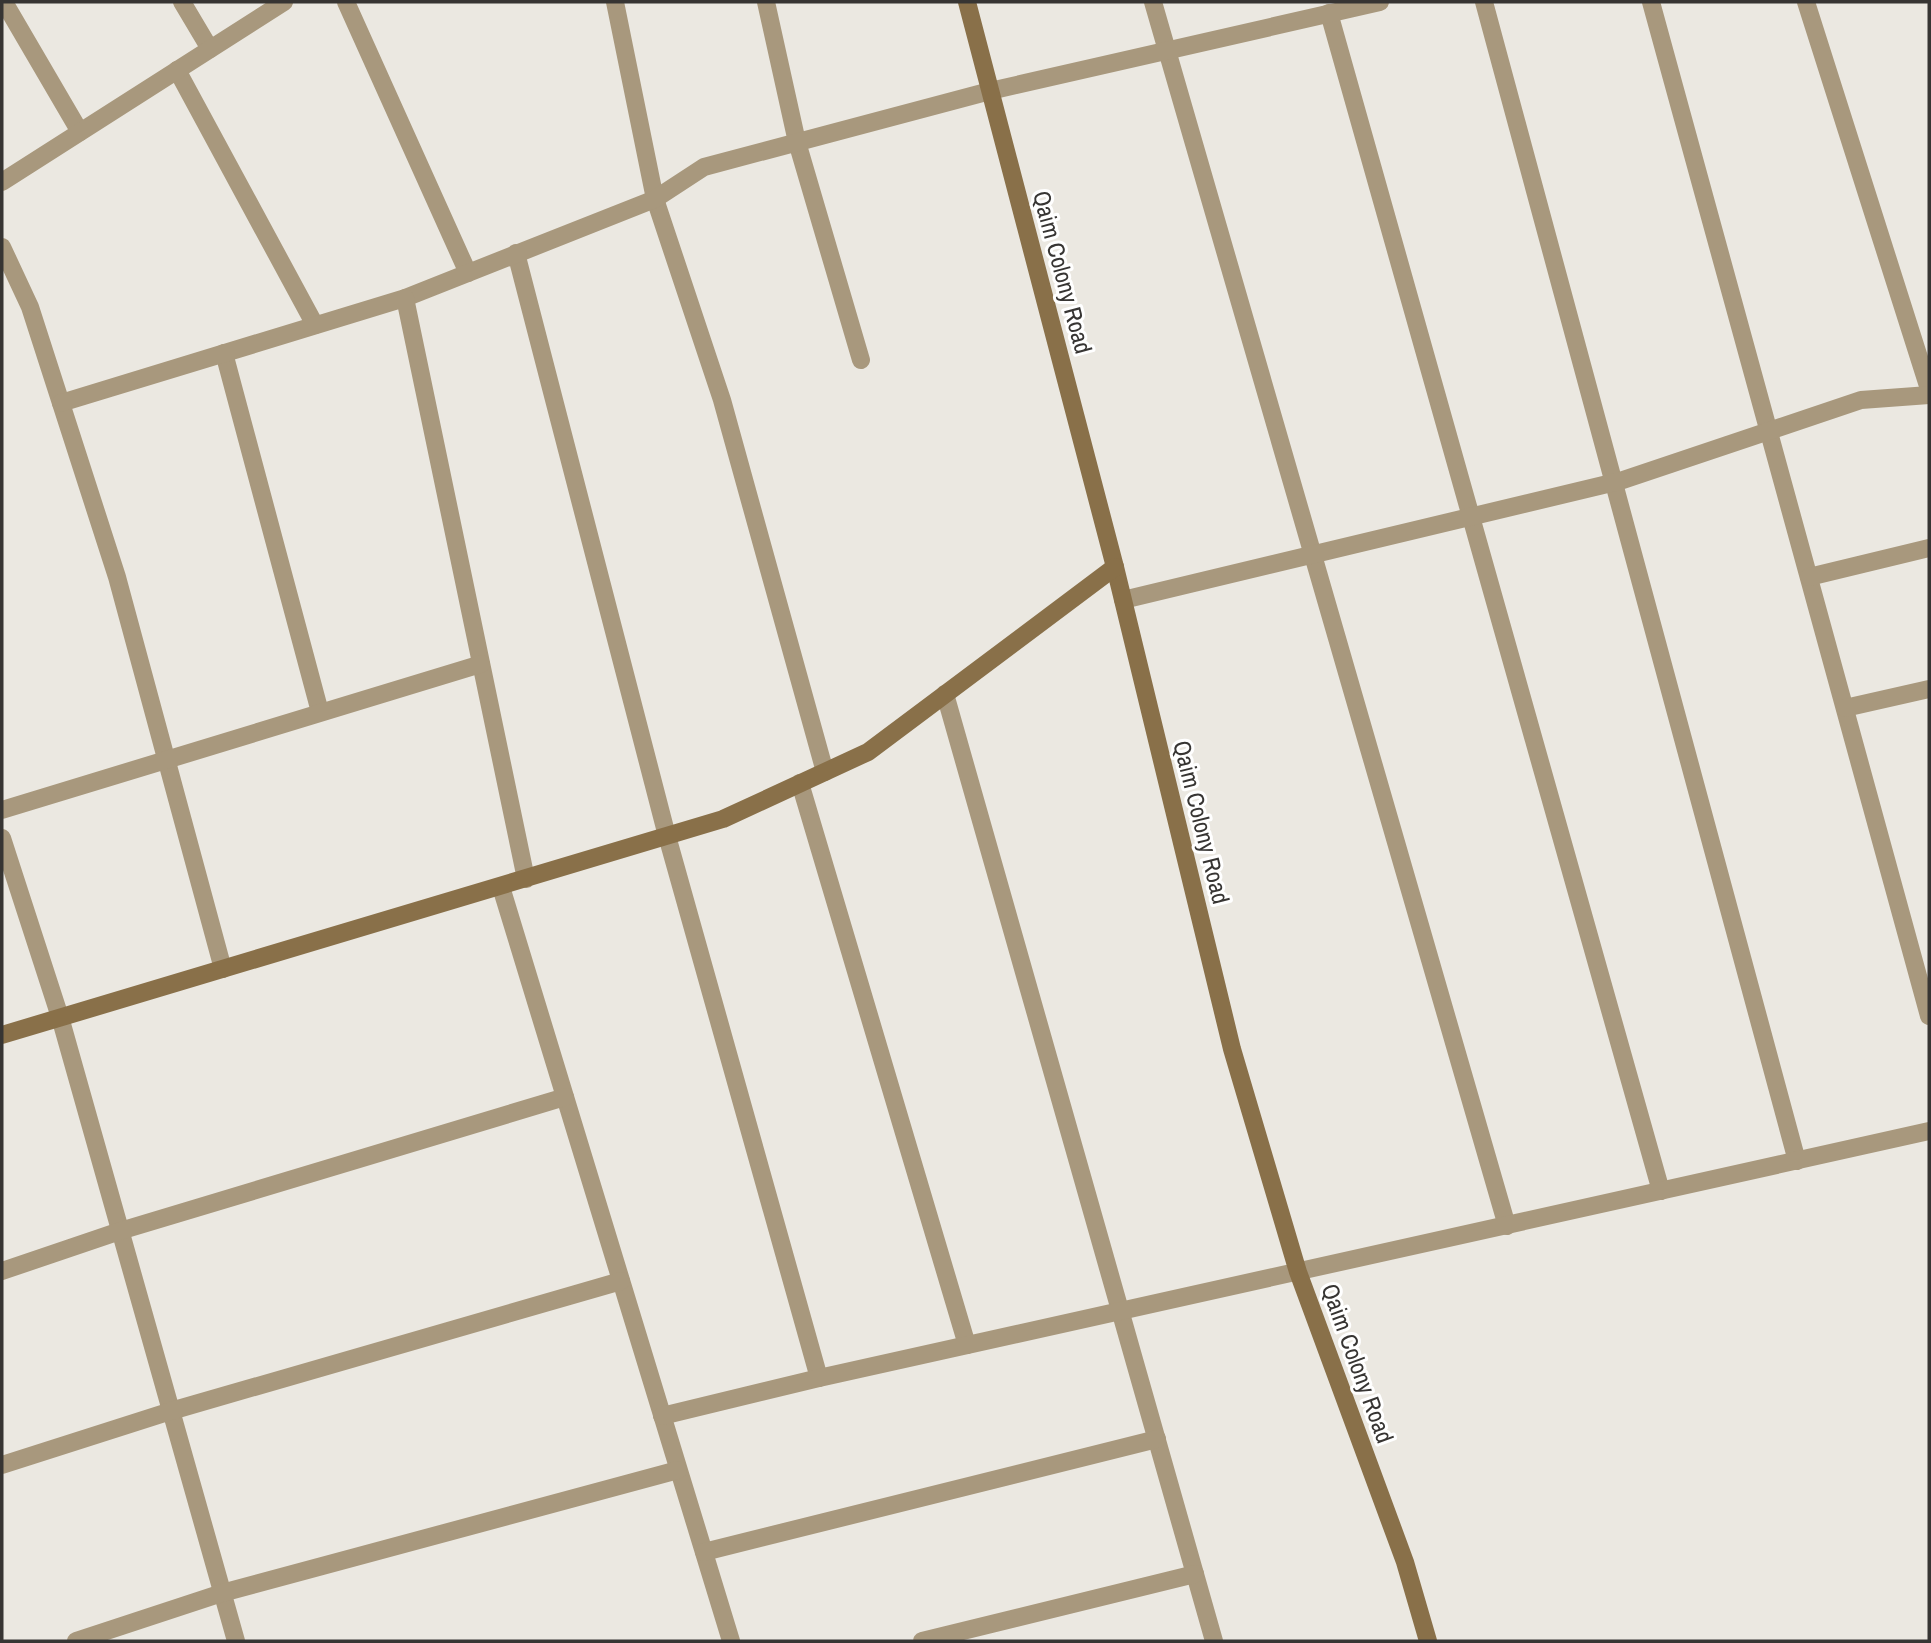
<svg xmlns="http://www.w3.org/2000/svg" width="1931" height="1643" font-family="'Archivo Narrow',sans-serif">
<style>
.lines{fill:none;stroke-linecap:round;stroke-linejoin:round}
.street{stroke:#a8987d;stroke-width:18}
.secondary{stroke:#897049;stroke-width:18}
.labels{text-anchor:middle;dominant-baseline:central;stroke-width:6;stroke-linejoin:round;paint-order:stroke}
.street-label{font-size:24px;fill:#373533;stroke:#fff}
</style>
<rect width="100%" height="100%" fill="#ebe8e1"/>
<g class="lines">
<g class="street">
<polyline points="4,2 80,132"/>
<polyline points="182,2 210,49"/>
<polyline points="346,2 468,273"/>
<polyline points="615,2 655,199 722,400 825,772"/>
<polyline points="766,2 797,142 861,360"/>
<polyline points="1153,2 1507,1226"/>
<polyline points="1484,2 1797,1161"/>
<polyline points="1651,2 1929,1016"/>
<polyline points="1806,2 1929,389"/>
<polyline points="1329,13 1661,1191"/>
<polyline points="177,70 315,325"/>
<polyline points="2,182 284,2"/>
<polyline points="2,247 30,307 117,577 223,969"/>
<polyline points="516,253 667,836 819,1378"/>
<polyline points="405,298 655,199 704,167 990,91 1380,2"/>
<polyline points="224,353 320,712"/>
<polyline points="61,403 405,298 526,879"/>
<polyline points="1809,577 1929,548"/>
<polyline points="1123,600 1620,481 1861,400 1929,395"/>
<polyline points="945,694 1214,1641"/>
<polyline points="1845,708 1929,689"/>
<polyline points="800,783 967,1345"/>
<polyline points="2,810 481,664"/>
<polyline points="2,838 60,1017 236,1641"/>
<polyline points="501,887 731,1641"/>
<polyline points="2,1271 120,1231 565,1097"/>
<polyline points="662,1416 819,1378 1929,1131"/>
<polyline points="2,1465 171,1411 621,1281"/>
<polyline points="704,1552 1157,1439"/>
<polyline points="76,1641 222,1593 678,1470"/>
<polyline points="922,1641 1195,1574"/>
</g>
<g class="secondary">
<polyline points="967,2 1115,567 1232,1049 1298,1272 1405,1562 1428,1641"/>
<polyline points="2,1035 723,819 868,752 1115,567"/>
</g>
</g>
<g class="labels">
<g class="street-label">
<text transform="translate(1063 272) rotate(75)">Qaim Colony Road</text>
<text transform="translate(1202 822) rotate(76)">Qaim Colony Road</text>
<text transform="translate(1358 1363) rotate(70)">Qaim Colony Road</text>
</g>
</g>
<rect width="1931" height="1643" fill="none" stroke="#373533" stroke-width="7"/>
</svg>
